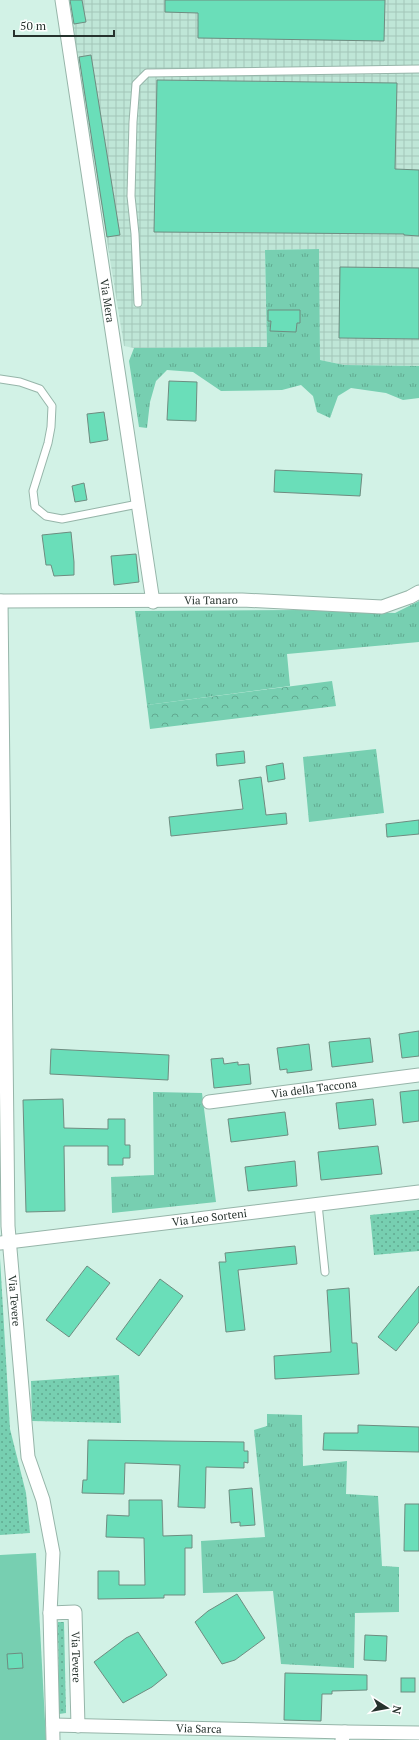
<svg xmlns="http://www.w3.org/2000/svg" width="419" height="1740" font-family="'PT Serif',serif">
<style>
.industrial{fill:url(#industrial-grid)}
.grass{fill:url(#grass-tufts)}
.forest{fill:url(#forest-crowns)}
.park{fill:url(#park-dots)}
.pitch{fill:#77cfb1}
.building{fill:#6adeb9;stroke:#6e8c80}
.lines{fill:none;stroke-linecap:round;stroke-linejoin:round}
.service-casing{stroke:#96b5a9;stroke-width:9}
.minor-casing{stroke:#96b5a9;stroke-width:15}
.service{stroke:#fff;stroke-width:7}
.minor{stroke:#fff;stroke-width:13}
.labels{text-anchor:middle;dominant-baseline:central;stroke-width:3;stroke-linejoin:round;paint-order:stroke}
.street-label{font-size:11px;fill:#26322d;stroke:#fff}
</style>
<defs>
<pattern id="industrial-grid" width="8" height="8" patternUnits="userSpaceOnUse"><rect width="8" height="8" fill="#bfe6d7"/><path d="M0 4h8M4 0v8" fill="none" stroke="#a4c6b9"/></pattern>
<pattern id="grass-tufts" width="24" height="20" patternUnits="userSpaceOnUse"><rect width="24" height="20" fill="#77cfb1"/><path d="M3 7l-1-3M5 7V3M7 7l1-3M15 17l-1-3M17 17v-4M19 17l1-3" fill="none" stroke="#61a990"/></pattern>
<pattern id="forest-crowns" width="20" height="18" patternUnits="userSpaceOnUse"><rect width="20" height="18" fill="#77cfb1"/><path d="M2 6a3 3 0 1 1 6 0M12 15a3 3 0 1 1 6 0" fill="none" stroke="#61a990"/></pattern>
<pattern id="park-dots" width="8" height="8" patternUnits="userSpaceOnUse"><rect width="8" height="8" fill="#77cfb1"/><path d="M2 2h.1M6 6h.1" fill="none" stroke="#61a990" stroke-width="1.8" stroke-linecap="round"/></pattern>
</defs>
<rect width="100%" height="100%" fill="#d2f2e6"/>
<polygon class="industrial" points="68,0 419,0 419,366 344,365 320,360 318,249 265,250 267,347 134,348 124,346"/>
<g class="grass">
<polygon points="319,249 320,360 344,365 419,366 419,398 403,400 386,393 351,388 338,396 330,418 317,412 313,396 301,385 282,390 221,391 193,372 167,370 156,381 150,402 147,428 139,427 129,361 134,348 267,347 265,250"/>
<polygon points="419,601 419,642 287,654 290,686 147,705 135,611 302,610 395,613"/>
<polygon points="376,749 384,813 309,822 303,757"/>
<polygon points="153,1092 202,1093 216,1202 112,1213 111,1177 154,1175"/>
<polygon points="267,1414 302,1415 303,1466 347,1461 346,1494 378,1496 382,1566 399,1567 399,1612 355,1613 354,1668 281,1664 273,1591 203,1593 201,1541 265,1537 254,1430 267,1426"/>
</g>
<polygon class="forest" points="332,681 336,706 150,729 147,705"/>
<g class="park">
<polygon points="419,1210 419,1251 374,1255 370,1215"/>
<polygon points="0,1258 10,1429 26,1493 30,1533 0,1535"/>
<polygon points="119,1375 121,1423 32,1421 31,1381"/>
<polygon points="58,1622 64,1622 66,1713 59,1714"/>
</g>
<polygon class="pitch" points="36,1553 46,1740 0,1740 0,1555"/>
<g class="building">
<polygon points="70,0 82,0 86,22 74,24"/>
<polygon points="165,0 385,0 384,41 198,38 198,13 165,12"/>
<polygon points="91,55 120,235 107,237 79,57"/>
<polygon points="157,80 397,83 395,169 419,170 419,236 404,235 404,234 154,232"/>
<polygon points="340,267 419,268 419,339 339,338"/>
<polygon points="268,310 300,310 300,323 297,323 296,332 270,331 271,321 268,321"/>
<polygon points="169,381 197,382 196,421 167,420"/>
<polygon points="104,412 108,440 90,443 87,414"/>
<polygon points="275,470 362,474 360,496 274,492"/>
<polygon points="84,483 87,500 75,502 72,486"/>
<polygon points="71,532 74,562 74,575 54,576 51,565 46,565 42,535"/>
<polygon points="136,554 139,582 114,585 111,556"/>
<polygon points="244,751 245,763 217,766 216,754"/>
<polygon points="283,763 285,779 268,782 266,766"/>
<polygon points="261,777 266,815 286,813 287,824 171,836 169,817 243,809 239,780"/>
<polygon points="419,820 419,834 387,837 386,824"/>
<polygon points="419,1031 419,1056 402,1058 399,1034"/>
<polygon points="370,1038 373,1062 332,1067 329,1042"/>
<polygon points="309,1044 312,1070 287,1073 287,1069 280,1070 277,1048"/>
<polygon points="51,1049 169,1055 168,1080 50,1074"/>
<polygon points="223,1058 224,1064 238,1062 238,1065 249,1064 251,1084 214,1088 211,1059"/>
<polygon points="419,1090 419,1121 403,1123 400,1092"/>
<polygon points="63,1099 64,1128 108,1129 108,1119 125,1119 125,1145 130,1145 130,1158 123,1158 123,1165 108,1165 108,1146 64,1146 65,1211 26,1212 23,1100"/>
<polygon points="373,1099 376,1125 339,1129 336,1103"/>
<polygon points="285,1112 288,1135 231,1142 228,1119"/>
<polygon points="378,1146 382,1174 321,1180 318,1152"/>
<polygon points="295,1161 297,1186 248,1191 245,1167"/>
<polygon points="295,1246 297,1264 238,1270 245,1330 226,1332 219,1262 226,1262 225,1253"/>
<polygon points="87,1266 110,1283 69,1337 46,1320"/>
<polygon points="160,1279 183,1296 139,1356 116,1339"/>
<polygon points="419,1286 419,1322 396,1351 378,1337"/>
<polygon points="349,1288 352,1343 357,1343 359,1374 275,1379 274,1356 331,1352 327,1290"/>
<polygon points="358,1425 419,1427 419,1452 323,1450 324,1433 358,1433"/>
<polygon points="88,1440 244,1442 244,1451 248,1451 248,1463 244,1462 244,1468 206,1467 205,1508 178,1507 180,1465 125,1463 124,1494 82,1493 83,1480 87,1480"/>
<polygon points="252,1488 255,1525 240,1526 240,1522 231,1523 229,1490"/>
<polygon points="129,1500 162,1500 163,1536 192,1535 192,1548 185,1548 185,1595 164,1595 164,1598 98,1599 98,1571 119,1571 119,1585 145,1585 144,1538 106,1537 107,1515 129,1516"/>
<polygon points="405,1504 419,1504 419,1551 404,1551"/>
<polygon points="237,1594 265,1638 235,1660 222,1664 195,1622 208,1611"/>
<polygon points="138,1632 167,1675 152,1687 123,1703 94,1662 126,1638"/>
<polygon points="365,1635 387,1636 386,1661 364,1660"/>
<polygon points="22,1653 23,1668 8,1669 7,1654"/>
<polygon points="285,1673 367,1675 367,1690 332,1691 332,1694 322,1694 321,1721 284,1720"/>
<rect x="401" y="1678" width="14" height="14"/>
</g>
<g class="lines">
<defs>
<g id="service">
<polyline points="138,303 135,234 131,196 133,122 136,84 147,73 419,69"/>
<polyline points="0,379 20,382 40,389 52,406 51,427 48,443 33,491 35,507 46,516 62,519 138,504"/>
<polyline points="318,1204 325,1272"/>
</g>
<g id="minor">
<path id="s1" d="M62,0L153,602"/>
<path id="s2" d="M0,601L242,600L382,607L410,597L419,592"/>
<path id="s3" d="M1,601L8,1226L28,1457L43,1500L53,1553L50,1613L53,1740"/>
<path id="s4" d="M209,1102L419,1075"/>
<path id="s5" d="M0,1243L419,1192"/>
<path id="s6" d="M50,1613L75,1612L78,1726"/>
<path id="s7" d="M53,1725L345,1732"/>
<polyline points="342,1740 345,1732 419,1733"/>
</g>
</defs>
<use href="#service" class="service-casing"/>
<use href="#minor" class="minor-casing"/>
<use href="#service" class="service"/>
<use href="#minor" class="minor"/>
</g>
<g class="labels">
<g class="street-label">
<text stroke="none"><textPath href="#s1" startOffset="304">Via Mera</textPath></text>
<text stroke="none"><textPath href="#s2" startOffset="211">Via Tanaro</textPath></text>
<text stroke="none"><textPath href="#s4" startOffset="106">Via della Taccona</textPath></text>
<text stroke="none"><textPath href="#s5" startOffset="211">Via Leo Sorteni</textPath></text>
<text stroke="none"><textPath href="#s3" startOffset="700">Via Tevere</textPath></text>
<text stroke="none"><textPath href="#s6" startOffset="70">Via Tevere</textPath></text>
<text stroke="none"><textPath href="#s7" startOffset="146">Via Sarca</textPath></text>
</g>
</g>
<g transform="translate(387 1708) rotate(101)" stroke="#ffffff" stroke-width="3" paint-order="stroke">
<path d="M0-3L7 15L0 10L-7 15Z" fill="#26322d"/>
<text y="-6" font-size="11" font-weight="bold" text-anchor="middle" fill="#26322d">N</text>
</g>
<path d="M14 30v6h100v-6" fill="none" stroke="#26322d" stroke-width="2"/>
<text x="20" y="30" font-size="12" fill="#26322d" stroke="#ffffff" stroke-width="3" paint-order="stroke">50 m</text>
</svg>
